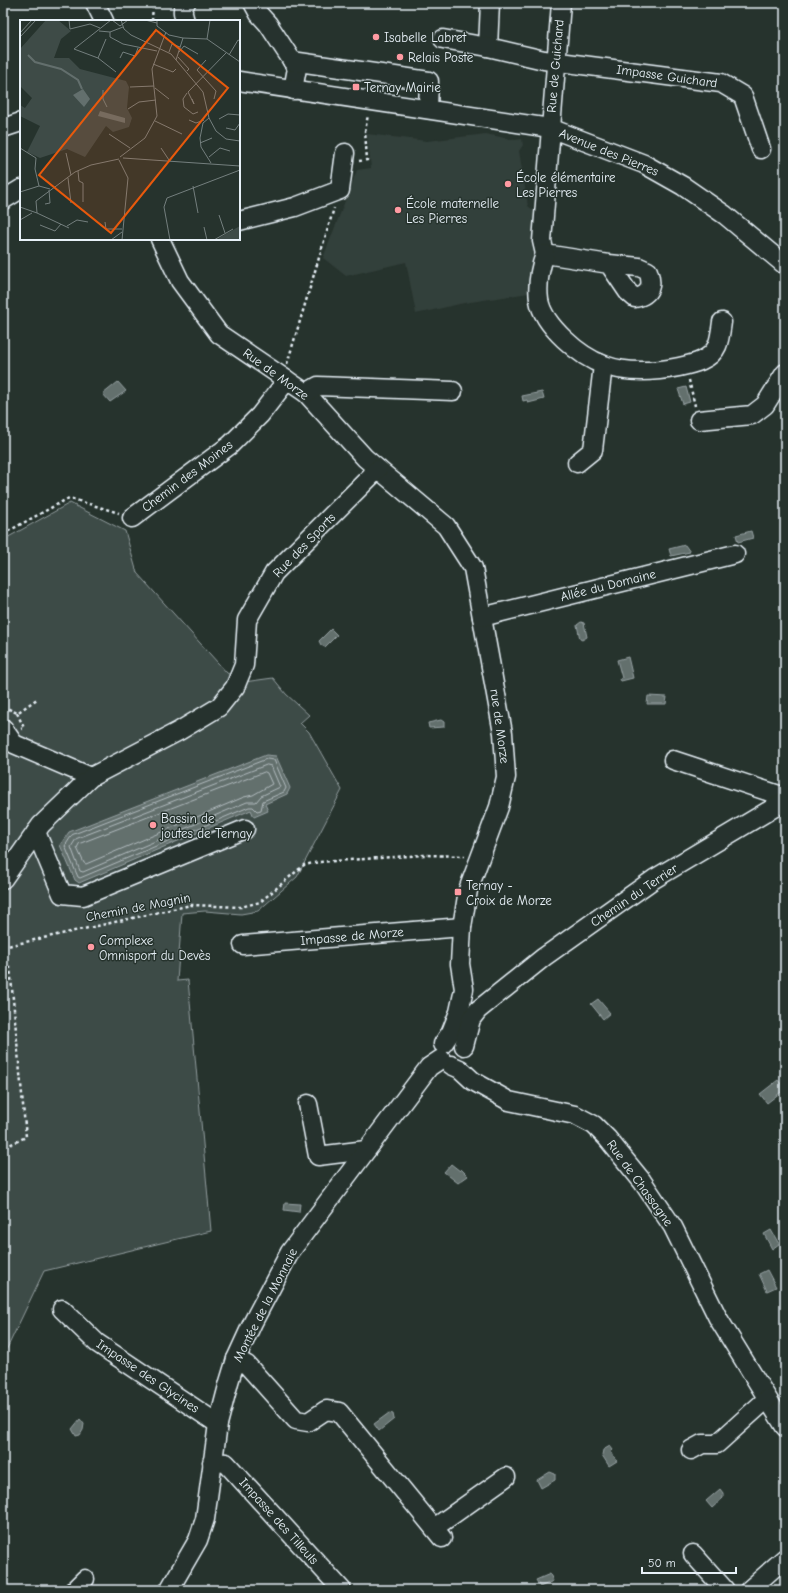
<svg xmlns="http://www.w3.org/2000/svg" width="788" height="1593" font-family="'Comic Neue',sans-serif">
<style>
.built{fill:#333f3a}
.green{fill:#3e4b47;stroke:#939ea0}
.water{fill:#636f6d;stroke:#98a3a5}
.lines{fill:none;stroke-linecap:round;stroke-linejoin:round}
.shore{stroke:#b3bdc0;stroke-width:1}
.minor-casing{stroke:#e8f1f8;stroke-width:21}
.path{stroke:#e8f1f8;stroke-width:2.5;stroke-dasharray:3 3;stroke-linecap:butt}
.minor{stroke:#26332d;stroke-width:18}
.poi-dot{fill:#ff9aa2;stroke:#26332d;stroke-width:1.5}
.labels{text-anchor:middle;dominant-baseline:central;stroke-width:3;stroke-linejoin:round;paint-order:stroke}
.poi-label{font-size:13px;fill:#e8f1f8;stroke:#26332d;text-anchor:start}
.street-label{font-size:13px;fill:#e8f1f8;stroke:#26332d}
.inset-river{fill:none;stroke:#636f6d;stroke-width:2}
.inset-road{fill:none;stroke:#747f7e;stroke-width:1}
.view{fill:#e8590c;fill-opacity:0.15;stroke:#e8590c;stroke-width:2}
.inset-edge{fill:none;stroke:#e8f1f8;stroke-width:2}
</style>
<rect width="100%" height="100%" fill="#26332d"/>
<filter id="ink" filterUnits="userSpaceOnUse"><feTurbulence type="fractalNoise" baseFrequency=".025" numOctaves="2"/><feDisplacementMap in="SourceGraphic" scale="8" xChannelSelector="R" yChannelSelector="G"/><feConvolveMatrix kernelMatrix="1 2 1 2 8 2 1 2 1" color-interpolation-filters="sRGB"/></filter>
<g filter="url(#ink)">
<polygon class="built" points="367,134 427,141 486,134 515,140 522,139 523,145 519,151 528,206 537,213 533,275 529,293 464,303 416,314 406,262 346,276 323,258 357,170 371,168"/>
<polygon class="green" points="70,503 125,531 137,573 227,673 244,682 273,678 286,694 309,715 300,723 309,732 342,790 297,877 258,911 241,914 205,911 182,913 177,981 188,980 211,1231 44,1271 3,1357 3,540"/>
<g class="water">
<polygon points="118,382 126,391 110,402 103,394"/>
<polygon points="686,387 690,402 683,404 678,389"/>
<polygon points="542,392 544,399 528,403 527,400 523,401 522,396"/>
<polygon points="751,531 753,538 738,542 736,535"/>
<polygon points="685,545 690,552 671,556 669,549"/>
<polygon points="581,622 584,623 587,637 582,640 580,639 577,625"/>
<polygon points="331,629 337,635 325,647 321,645 319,641"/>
<polygon points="628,657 633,678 621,681 620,679 622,678 617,660"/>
<polygon points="648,696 667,697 666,704 647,704"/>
<polygon points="441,720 444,722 444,727 429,728 428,723"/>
<polygon points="266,755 276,756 290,788 287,794 265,804 268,811 254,817 251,810 79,883 75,880 60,845 69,832"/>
<polygon points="598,999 610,1013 603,1019 591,1004"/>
<polygon points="778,1080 785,1089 767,1103 760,1094"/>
<polygon points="451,1164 460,1171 461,1169 468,1176 458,1183 444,1172"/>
<polygon points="285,1203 300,1204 299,1212 284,1210"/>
<polygon points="771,1230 779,1244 772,1249 764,1234"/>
<polygon points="767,1270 776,1287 767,1291 759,1274"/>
<polygon points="389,1413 393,1414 394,1419 379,1431 374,1424"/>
<polygon points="80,1419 84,1424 83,1430 80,1435 76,1436 72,1429"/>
<polygon points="610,1446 613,1450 611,1452 617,1461 609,1466 602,1455 603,1450"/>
<polygon points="550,1472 555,1474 555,1480 541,1488 537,1480"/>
<polygon points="720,1489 723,1493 723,1498 712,1508 706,1501"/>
<polygon points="550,1574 553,1581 540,1587 536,1580"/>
</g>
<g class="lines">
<g class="shore">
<polygon points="267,759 274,760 286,788 284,792 263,801 261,810 257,811 253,807 249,807 80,878 78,877 65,846 72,835"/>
<polygon points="267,765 271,766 280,787 261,796 256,802 247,802 83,872 80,871 71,847 76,839"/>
<polygon points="265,772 267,773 272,784 253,795 244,797 86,864 84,863 77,848 79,844"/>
</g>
<defs>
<g id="minor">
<polyline points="95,3 104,21"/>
<polyline points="253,3 259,14 268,24 297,68 293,90"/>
<polyline points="490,3 488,47 544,60 721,83 743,96 761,149"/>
<path d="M561,3L542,241L545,254L609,264L628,292L635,298C651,295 653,284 648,271L639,267L609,264"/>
<path d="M185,21C183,14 181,9 186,3"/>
<polyline points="443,39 488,47"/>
<polyline points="292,61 429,81 428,109"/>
<polyline points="239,81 550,128 644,164 683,186 725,215 785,265"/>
<polyline points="3,128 21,122"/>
<polyline points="3,200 21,189"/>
<polyline points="239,221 295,207 340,190 345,153"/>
<polyline points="160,239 180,281 219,334 306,393 365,458 446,526 473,568 503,733 506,777 499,807 468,890 462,927 460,964 464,989 459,1012 451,1032 443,1044"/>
<path d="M545,254C540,268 537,285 539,300C543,325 580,357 604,365C628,374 654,372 679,367C693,364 711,360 717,346C720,339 721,329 722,322"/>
<polyline points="306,393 318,386 453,391"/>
<polyline points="699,420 752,415 765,405 785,373"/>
<polyline points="577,463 593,450 603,365"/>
<polyline points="132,518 230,445 260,415 287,380"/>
<polyline points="482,617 735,554"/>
<polyline points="3,728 14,744 91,777"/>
<polyline points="673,760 785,797"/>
<polyline points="36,832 62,894 83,896 245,829"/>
<polyline points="3,879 41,825 91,777 179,731 219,707 235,687 244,665 247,620 274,573 378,469"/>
<polyline points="243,945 462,927"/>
<polyline points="464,1046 471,1019 478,1010 544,957 654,879 785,801"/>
<polyline points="451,1065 460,1069 473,1081 509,1101 575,1115 594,1125 607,1138 642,1181 673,1227 718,1318 785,1427"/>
<polyline points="308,1104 318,1156 366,1150"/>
<polyline points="62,1309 97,1343 218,1424"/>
<polyline points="236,1359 247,1365 296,1420 308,1422 326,1410 339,1412 442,1538"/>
<polyline points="691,1450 702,1444 717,1444 767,1399"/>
<polyline points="212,1462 226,1463 342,1590"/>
<polyline points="434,1528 506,1477"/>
<polyline points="693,1554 725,1590"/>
<polyline points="74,1590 85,1579"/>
<polyline points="169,1590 198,1540 205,1519 218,1424 229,1382 236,1359 253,1322 290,1252 429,1067 441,1059"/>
<polyline points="749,1590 785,1558"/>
</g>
</defs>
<use href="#minor" class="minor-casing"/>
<g class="path">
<polyline points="163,3 171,5"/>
<polyline points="152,21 153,3"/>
<polyline points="359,161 367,160 365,131 368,115"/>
<polyline points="287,364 334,208"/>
<polyline points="689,380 695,406"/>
<polyline points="3,534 69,498 119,513"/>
<polyline points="3,706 17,713 37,699"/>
<polyline points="17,713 24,728 21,729"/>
<polyline points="3,947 191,905 241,907 260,902 304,865 319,862 424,855 465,856"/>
<polyline points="3,968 10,967 26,1137 3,1148"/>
</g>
<use href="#minor" class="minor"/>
</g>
</g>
<g class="poi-dot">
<circle cx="376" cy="37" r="4"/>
<circle cx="400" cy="57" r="4"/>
<rect x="352" y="83" width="8" height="8" rx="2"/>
<circle cx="508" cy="184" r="4"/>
<circle cx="398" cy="210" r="4"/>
<circle cx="153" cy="825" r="4"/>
<rect x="454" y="888" width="8" height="8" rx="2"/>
<circle cx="91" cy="947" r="4"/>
</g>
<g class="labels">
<g class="poi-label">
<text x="384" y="37">Isabelle Labret</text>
<text x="408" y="57">Relais Poste</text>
<text x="364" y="87">Ternay Mairie</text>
<text x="516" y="177">École élémentaire<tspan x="516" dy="15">Les Pierres</tspan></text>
<text x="406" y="203">École maternelle<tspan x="406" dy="15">Les Pierres</tspan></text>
<text x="161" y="818">Bassin de<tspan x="161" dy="15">joutes de Ternay</tspan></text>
<text x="466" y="885">Ternay -<tspan x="466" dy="15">Croix de Morze</tspan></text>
<text x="99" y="940">Complexe<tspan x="99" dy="15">Omnisport du Devès</tspan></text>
</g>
<g class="street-label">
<text transform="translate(555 66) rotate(-85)">Rue de Guichard</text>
<text transform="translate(667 76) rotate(8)">Impasse Guichard</text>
<text transform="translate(609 152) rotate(22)">Avenue des Pierres</text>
<text transform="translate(276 374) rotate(36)">Rue de Morze</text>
<text transform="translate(187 476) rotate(-37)">Chemin des Moines</text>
<text transform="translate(304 545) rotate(-46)">Rue des Sports</text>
<text transform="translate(608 585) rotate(-14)">Allée du Domaine</text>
<text transform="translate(500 726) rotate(82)">rue de Morze</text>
<text transform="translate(634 895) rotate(-34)">Chemin du Terrier</text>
<text transform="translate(138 907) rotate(-11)">Chemin de Magnin</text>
<text transform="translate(352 936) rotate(-5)">Impasse de Morze</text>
<text transform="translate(640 1183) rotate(54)">Rue de Chassagne</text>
<text transform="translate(265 1305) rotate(-63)">Montée de la Monnaie</text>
<text transform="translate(148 1376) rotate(34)">Impasse des Glycines</text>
<text transform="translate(279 1521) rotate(48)">Impasse des Tilleuls</text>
</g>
</g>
<g transform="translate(20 20)">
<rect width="220" height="220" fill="#26332d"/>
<path d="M26,0H38L51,11L41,19L34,38H49L60,49L106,61L109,67L107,88L112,98L109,107L93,112L86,106L65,137L47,129L20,138L7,132L20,106L0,96V85L5,88L12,78L0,66V29ZM220,206V220H196L204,215Z" fill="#3e4b47"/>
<path d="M63,69L70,79L64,87L53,75ZM80,91L105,98V103L78,96Z" fill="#636f6d"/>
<path class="inset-river" d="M8,35L15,42L41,49L58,60L62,69"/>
<path class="inset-road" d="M49,0L50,9L70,4L80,8M92,0L100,6L108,0M101,0L104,9L111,15L151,34L183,72L189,98L196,111L206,119L220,121M125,0L137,3M137,0V6L149,15L163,18L187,19L220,42M79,11L90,12L103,7M90,12V17L103,24L137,31M0,13L12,0M0,17L16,0M86,19L78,38L54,29L91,0M187,19L190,0M149,32L152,24L160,27M159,32L164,26L178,34M209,35L218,20L220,21M158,37L169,49L167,51M78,38L96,52M100,38L103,32L115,36L118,28M156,40L163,18M186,40L177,50L196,71L194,79M133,44L153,52L156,49M110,67L134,66M135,68L149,79M83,70V79L87,87M167,73L163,79L164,87L173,94L178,92M172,79L174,84L168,72L206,33M108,89L119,82L136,80M189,98L183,103L180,118L181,127L191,143M199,99L208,94L220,95M169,100L176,103L184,100M135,101L162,114M206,108L215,110L220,103M89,114L110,128M180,123L192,118M0,128L16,138L15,149L19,166M141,128L149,140M46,133L51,155M100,137L125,118L137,96L132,49L146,12M189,137L200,128L210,131M103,138L220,146M99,140L108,158L102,220M58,151L59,161L63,163V182M48,158L51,183M173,166L178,193M0,172L19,166L30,169M25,184L30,183L29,170M0,187L17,193L16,181L55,152L71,145L99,139M17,193L49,208M199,195L205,213M0,200L12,193M85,202L86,209H102M20,205L35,211L41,204M47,206L57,200L68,202M184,207L187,220M91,220L102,212M150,220L144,187L147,178L220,150M194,220L213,209"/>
<path class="view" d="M136,10L208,68L91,213L19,155Z"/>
<rect width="220" height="220" class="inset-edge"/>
</g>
<rect width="788" height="1593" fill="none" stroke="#26332d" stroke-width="16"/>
<rect x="8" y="8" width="772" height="1577" fill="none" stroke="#e8f1f8" stroke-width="1.5" filter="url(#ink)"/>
<path d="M642 1567v6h94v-6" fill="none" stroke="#e8f1f8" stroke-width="2"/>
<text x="648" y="1567" font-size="12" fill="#e8f1f8" stroke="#26332d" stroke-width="3" paint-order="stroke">50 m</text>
</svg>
